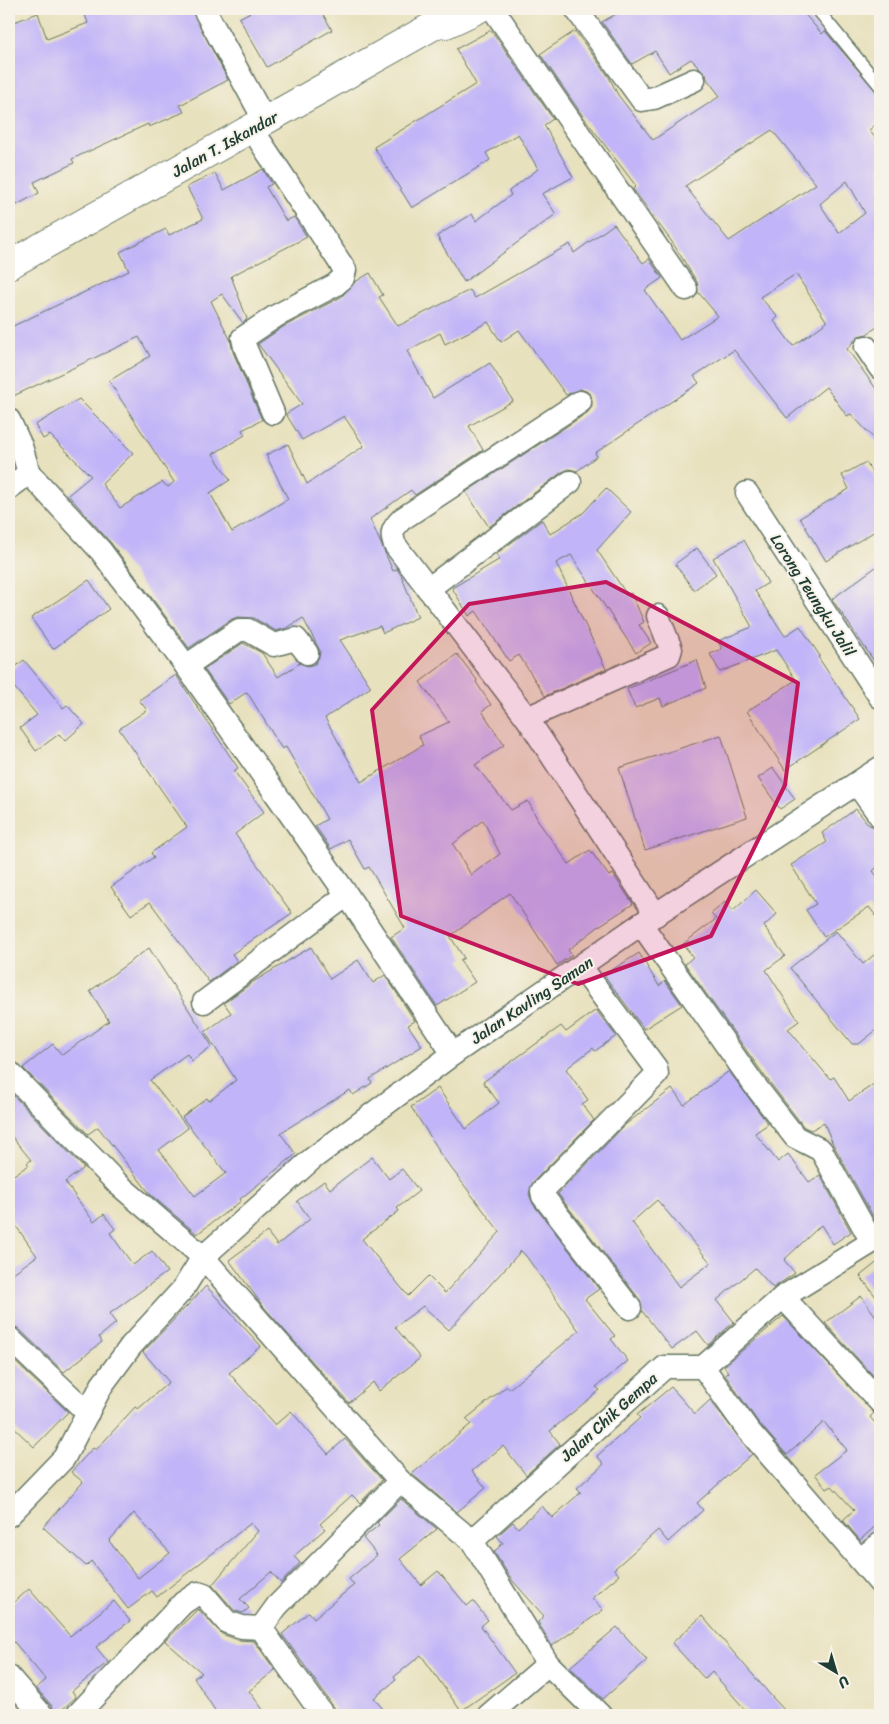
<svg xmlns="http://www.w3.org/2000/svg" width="889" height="1724" font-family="Sriracha,sans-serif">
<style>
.building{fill:#c1b4f8;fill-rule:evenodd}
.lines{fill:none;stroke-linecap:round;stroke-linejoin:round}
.lane-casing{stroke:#657664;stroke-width:14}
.street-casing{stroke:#657664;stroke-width:25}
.secondary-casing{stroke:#657664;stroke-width:30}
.lane{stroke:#fff;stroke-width:11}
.street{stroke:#fff;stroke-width:22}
.secondary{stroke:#fff;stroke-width:28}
.marked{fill:#c2185b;fill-opacity:0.2;stroke:#c2185b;stroke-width:4;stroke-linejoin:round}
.labels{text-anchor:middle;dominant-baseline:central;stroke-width:4;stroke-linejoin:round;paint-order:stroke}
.street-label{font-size:16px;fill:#1f3d34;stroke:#f7f3e8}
</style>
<rect width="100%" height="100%" fill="#f7f3e8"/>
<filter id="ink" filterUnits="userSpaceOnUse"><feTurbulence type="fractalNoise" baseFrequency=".02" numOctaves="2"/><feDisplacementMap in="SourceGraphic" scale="10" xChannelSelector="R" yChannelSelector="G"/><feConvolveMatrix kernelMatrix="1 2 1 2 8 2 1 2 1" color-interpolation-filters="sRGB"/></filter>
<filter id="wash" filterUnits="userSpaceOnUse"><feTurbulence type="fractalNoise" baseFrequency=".0096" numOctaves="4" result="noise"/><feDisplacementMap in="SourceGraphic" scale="20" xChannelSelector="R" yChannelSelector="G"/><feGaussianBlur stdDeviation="1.12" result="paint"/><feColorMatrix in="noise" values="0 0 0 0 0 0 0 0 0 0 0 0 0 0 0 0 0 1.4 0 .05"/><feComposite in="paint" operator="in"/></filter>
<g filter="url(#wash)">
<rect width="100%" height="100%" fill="#e8e1bd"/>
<g id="blocks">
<g class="building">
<polygon points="83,9 191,9 228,80 180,105 184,112 149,127 148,124 72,159 74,163 34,182 39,193 9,209 9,24 38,13 47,39 88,23"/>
<polygon points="256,9 320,9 332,30 267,67 239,18"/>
<path d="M625,9H800L822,34L825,31L880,96V121L869,130L880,144V325L867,334L858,336L847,349L880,394V445L851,414L847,416L826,387L787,418L734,350L694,376L699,383L595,453L597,456L577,471L569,469L562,472L489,527L466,492L587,413L592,407L591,395L586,391L580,389L566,395L519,330L501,342L488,322L445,344L440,333L407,351L433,398L490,363L513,401L469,426L483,450L415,495L411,490L370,519L393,571L397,569L401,575L418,617L383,633L380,626L340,640L371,687L325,718L361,782L423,745L419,736L449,722L420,682L457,654L477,680L476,682L491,705L482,711L504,745L475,765L511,810L528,801L540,824L569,864L590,850L609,876L613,874L633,904L602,924L568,950L572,955L557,965L510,893L450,936L464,958L460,960L475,982L437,1006L391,937L405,928L369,867L365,869L348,839L331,849L318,830L315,826L327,819L286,747L282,749L247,692L229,704L204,669L243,643L262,653L278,677L300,663L308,666L315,664L319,657L320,651L303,618L287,628L276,631L254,618L238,617L232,619L189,648L111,543L68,495L91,476L50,435L43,439L35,425L79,399L133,453L102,484L120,508L162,482L168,487L174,482L109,381L150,356L139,337L9,398V328L129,271L120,252L166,229L169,235L203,219L187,187L215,173L224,190L263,169L272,184L266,187L286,221L294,217L307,237L231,276L247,319L243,323L222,294L211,301L230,339L233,352L262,420L242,430L245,435L213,454L230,480L210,493L232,532L288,499L266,455L288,444L307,484L364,446L344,416L302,440L286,414L302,404L258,344L283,327L341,297L355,282L370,273L383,295L379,297L398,326L470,290L475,298L570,244L574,253L614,224L643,263L649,259L662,278L645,290L680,340L718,316L698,292L697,282L672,242L633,189L636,186L585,119L540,54L575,31L609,77L618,95L653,140L720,96L707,79L706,74L691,59L669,73L655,51L632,64L602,22ZM772,130L816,184L729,241L685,186ZM847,181L865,213L839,233L820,204ZM796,274L827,322L793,346L774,321L778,317L760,297ZM483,820L500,854L471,875L453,844Z"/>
<polygon points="491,30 553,119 544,125 573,177 542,194 556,214 464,282 437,236 472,214 476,221 511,195 509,191 538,169 518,134 486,153 490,160 412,208 374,147 476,84 456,49"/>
<polygon points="866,462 880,487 880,528 826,561 800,518 849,489 842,475"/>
<polygon points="606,488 631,512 597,550 627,595 631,593 644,622 639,625 651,643 636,653 571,555 556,563 606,669 545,696 519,655 509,661 476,611 469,616 452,588 500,559 496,554 542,520 550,534 583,513"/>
<polygon points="744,540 768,583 755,591 785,636 800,626 820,656 818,657 860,719 785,770 747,711 796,680 776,650 720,672 710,654 722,649 718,641 752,627 713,558"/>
<polygon points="697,548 716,574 694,590 675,564"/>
<polygon points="880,564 880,670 832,599"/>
<polygon points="89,580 109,609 53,649 31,618"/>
<polygon points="24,660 63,708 67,705 84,724 65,741 59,734 36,751 20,728 37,715 9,681 9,672"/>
<polygon points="697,660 706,688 663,706 660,698 635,708 627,689"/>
<polygon points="176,675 238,768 234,771 264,812 235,834 292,913 232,954 237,961 209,982 150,902 131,915 111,887 154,857 151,853 187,827 119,729 147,710 139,700"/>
<polygon points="721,735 747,817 645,850 619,768"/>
<polygon points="773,768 795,799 780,809 758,778"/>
<polygon points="856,809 869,825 880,829 880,864 873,871 880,880 880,921 869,907 824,937 806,910 816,904 791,865 827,842 822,833"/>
<polygon points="756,890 777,914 764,926 785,956 766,970 799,1021 788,1029 830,1079 834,1077 849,1101 880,1080 880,1214 874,1218 833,1144 824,1123 811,1130 804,1127 764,1075 685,964 693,957 683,944 716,919 711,914 725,902 733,911"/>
<polygon points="836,931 863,964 880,950 880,1027 859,1044 852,1044 790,968"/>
<polygon points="311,947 330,979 358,960 373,983 385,975 415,1021 408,1025 422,1046 370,1079 372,1083 353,1095 350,1090 280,1133 296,1154 240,1199 241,1201 197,1234 151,1195 98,1127 88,1134 23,1068 53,1044 62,1055 109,1021 90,991 149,948 212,1046 192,1061 187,1054 150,1080 188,1128 159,1150 195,1196 226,1173 182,1117 207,1098 209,1101 236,1080 205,1032 231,1013 224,1003 253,982"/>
<polygon points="639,953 659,986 665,981 682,1005 644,1029 604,975"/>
<polygon points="596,1010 616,1036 595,1051 593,1048 566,1069 588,1100 582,1104 594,1120 533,1182 529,1194 533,1204 599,1289 585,1299 615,1336 611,1339 628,1361 596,1387 600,1390 550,1431 560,1444 526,1475 503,1446 472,1471 486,1488 457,1512 412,1474 471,1424 466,1419 507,1386 509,1389 579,1331 526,1256 521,1251 449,1330 423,1306 395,1327 420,1358 379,1391 373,1382 349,1403 263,1306 229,1260 267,1232 277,1245 310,1219 297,1201 324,1181 330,1189 372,1157 389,1179 402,1169 419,1191 397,1208 399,1211 362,1239 408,1296 428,1276 445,1293 500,1232 438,1151 439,1150 411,1107 438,1088 466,1129 499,1103 483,1082 561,1026 566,1032"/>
<path d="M729,1071L768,1124L755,1133L778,1162L788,1154L809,1182L820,1175L851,1232L833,1244L821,1225L784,1260L795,1273L773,1288L755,1268L717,1300L734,1322L708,1345L697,1331L672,1349L642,1311L640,1300L558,1194L626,1124L672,1089L684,1105ZM657,1200L711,1263L679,1287L632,1222Z"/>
<polygon points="9,1091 84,1168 65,1182 94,1222 104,1214 115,1229 110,1233 133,1265 152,1251 167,1272 109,1314 116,1323 99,1337 102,1342 64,1372 18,1328 9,1325 9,1276 37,1256 9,1216 9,1178 29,1165 27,1163 31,1160 9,1133"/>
<polygon points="880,1260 880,1302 860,1276"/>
<path d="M206,1286L261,1346L229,1373L275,1425L291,1411L328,1454L345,1439L382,1480L360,1503L352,1495L320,1524L325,1529L294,1556L300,1563L281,1583L271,1572L240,1599L249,1608L243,1613L235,1611L212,1585L258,1531L251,1523L157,1597L152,1591L128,1609L91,1561L86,1566L43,1527L83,1482L71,1472L93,1448L96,1450L135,1407L138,1409L169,1382L143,1352ZM134,1513L170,1553L138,1578L109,1541Z"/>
<polygon points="861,1296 880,1322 880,1383 825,1323"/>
<polygon points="783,1316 874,1413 870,1417 880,1429 880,1522 860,1540 843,1520 854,1510 832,1486 827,1489 815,1474 847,1450 824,1422 787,1455 758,1422 725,1375 728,1372 724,1366"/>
<polygon points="9,1356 68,1412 34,1447 9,1423"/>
<polygon points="671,1387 695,1414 710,1400 752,1454 697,1503 703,1510 668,1542 658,1530 614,1569 619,1575 592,1598 603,1610 552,1646 538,1622 544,1616 512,1580 494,1552 503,1543 497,1536 513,1522 518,1528 542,1506 552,1518 581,1492 577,1488 604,1464 597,1456 640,1418 637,1415"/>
<polygon points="401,1499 437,1529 400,1559 421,1585 438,1571 467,1606 473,1601 488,1620 481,1626 515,1673 461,1711 421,1655 394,1677 396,1680 374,1698 388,1715 336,1715 334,1707 282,1634 309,1612 314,1618 354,1585 349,1579 377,1555 363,1538 379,1525 377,1523"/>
<polygon points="29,1589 70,1636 114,1601 130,1621 96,1647 108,1662 72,1691 76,1697 56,1715 52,1706 36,1688 46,1680 9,1636 9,1607"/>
<polygon points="198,1609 222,1634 238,1640 254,1641 275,1670 249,1691 267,1715 218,1715 194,1678 202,1673 165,1641"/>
<polygon points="702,1616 773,1698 789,1715 750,1715 712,1672 705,1679 672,1643"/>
<polygon points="617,1627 647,1660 603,1699 570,1667"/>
</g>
</g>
</g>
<g filter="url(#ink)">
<use href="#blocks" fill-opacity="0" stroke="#657664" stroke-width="1"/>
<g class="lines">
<defs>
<polyline id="lane" points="817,9 880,86"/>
<g id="street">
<polyline points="204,9 265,121"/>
<polyline points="493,9 686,289"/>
<polyline points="576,9 642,100 654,98 694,80"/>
<polyline points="252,129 345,270 343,278 335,285 276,316 243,338 245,347 273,413"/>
<polyline points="866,347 880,368"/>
<path d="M580,402L402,519C393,528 390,533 395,545L527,718L656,915"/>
<polyline points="9,420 21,446 29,473 101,551 186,666 347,895 453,1054"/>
<polyline points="9,488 29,473"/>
<polyline points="747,493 880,697"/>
<polyline points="428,589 570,482"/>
<polyline points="186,666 239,630 248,630 274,645 296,639 307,653"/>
<polyline points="527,718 669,655 671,649 658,616"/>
<polyline points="857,784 880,816"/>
<polyline points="641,924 753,1083 795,1137 821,1150 872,1242"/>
<polyline points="581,967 656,1068 657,1074 542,1191 543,1196 630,1308"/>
<polyline points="204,1002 347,895"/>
<polyline points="9,1072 118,1184 203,1257 400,1481 472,1541 548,1664 600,1715"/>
<polyline points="783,1297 880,1402"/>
<polyline points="9,1338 88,1413"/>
<polyline points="703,1367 748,1430 880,1583"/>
<polyline points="9,1515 64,1458 102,1385 131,1346 183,1289 203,1257 312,1159 453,1054 641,924 880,768"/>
<polyline points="472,1541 665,1367 703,1367 783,1297 880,1237"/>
<polyline points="860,1559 880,1544"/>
<polyline points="9,1677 42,1715"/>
<polyline points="77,1715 183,1603 198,1593 204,1595 227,1622 242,1627 261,1628"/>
<polyline points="323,1715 261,1628 277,1606 400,1481"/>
<polyline points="489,1715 548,1664"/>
</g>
<g id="secondary">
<polyline points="440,22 446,24 478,9"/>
<polyline points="9,265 440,22 441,16 450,9"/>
</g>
</defs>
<use href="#lane" class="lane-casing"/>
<use href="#street" class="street-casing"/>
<use href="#secondary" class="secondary-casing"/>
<use href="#lane" class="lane"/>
<use href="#street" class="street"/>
<use href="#secondary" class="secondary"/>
</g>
</g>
<path class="marked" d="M606,582L798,683L785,785L711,936L578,984L401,916L372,710L469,604Z"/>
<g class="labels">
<g class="street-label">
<text transform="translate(225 144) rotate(-29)">Jalan T. Iskandar</text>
<text transform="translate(813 595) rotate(57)">Lorong Teungku Jalil</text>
<text transform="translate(532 1000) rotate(-34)">Jalan Kavling Saman</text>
<text transform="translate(609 1417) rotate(-42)">Jalan Chik Gempa</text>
</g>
</g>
<rect width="889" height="1724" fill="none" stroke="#f7f3e8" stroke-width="30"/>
<g transform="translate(836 1672) rotate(142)" stroke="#f7f3e8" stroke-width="4" paint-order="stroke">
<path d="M0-4L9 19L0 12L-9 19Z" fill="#1f3d34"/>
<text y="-8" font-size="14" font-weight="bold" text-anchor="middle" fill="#1f3d34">U</text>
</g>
</svg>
